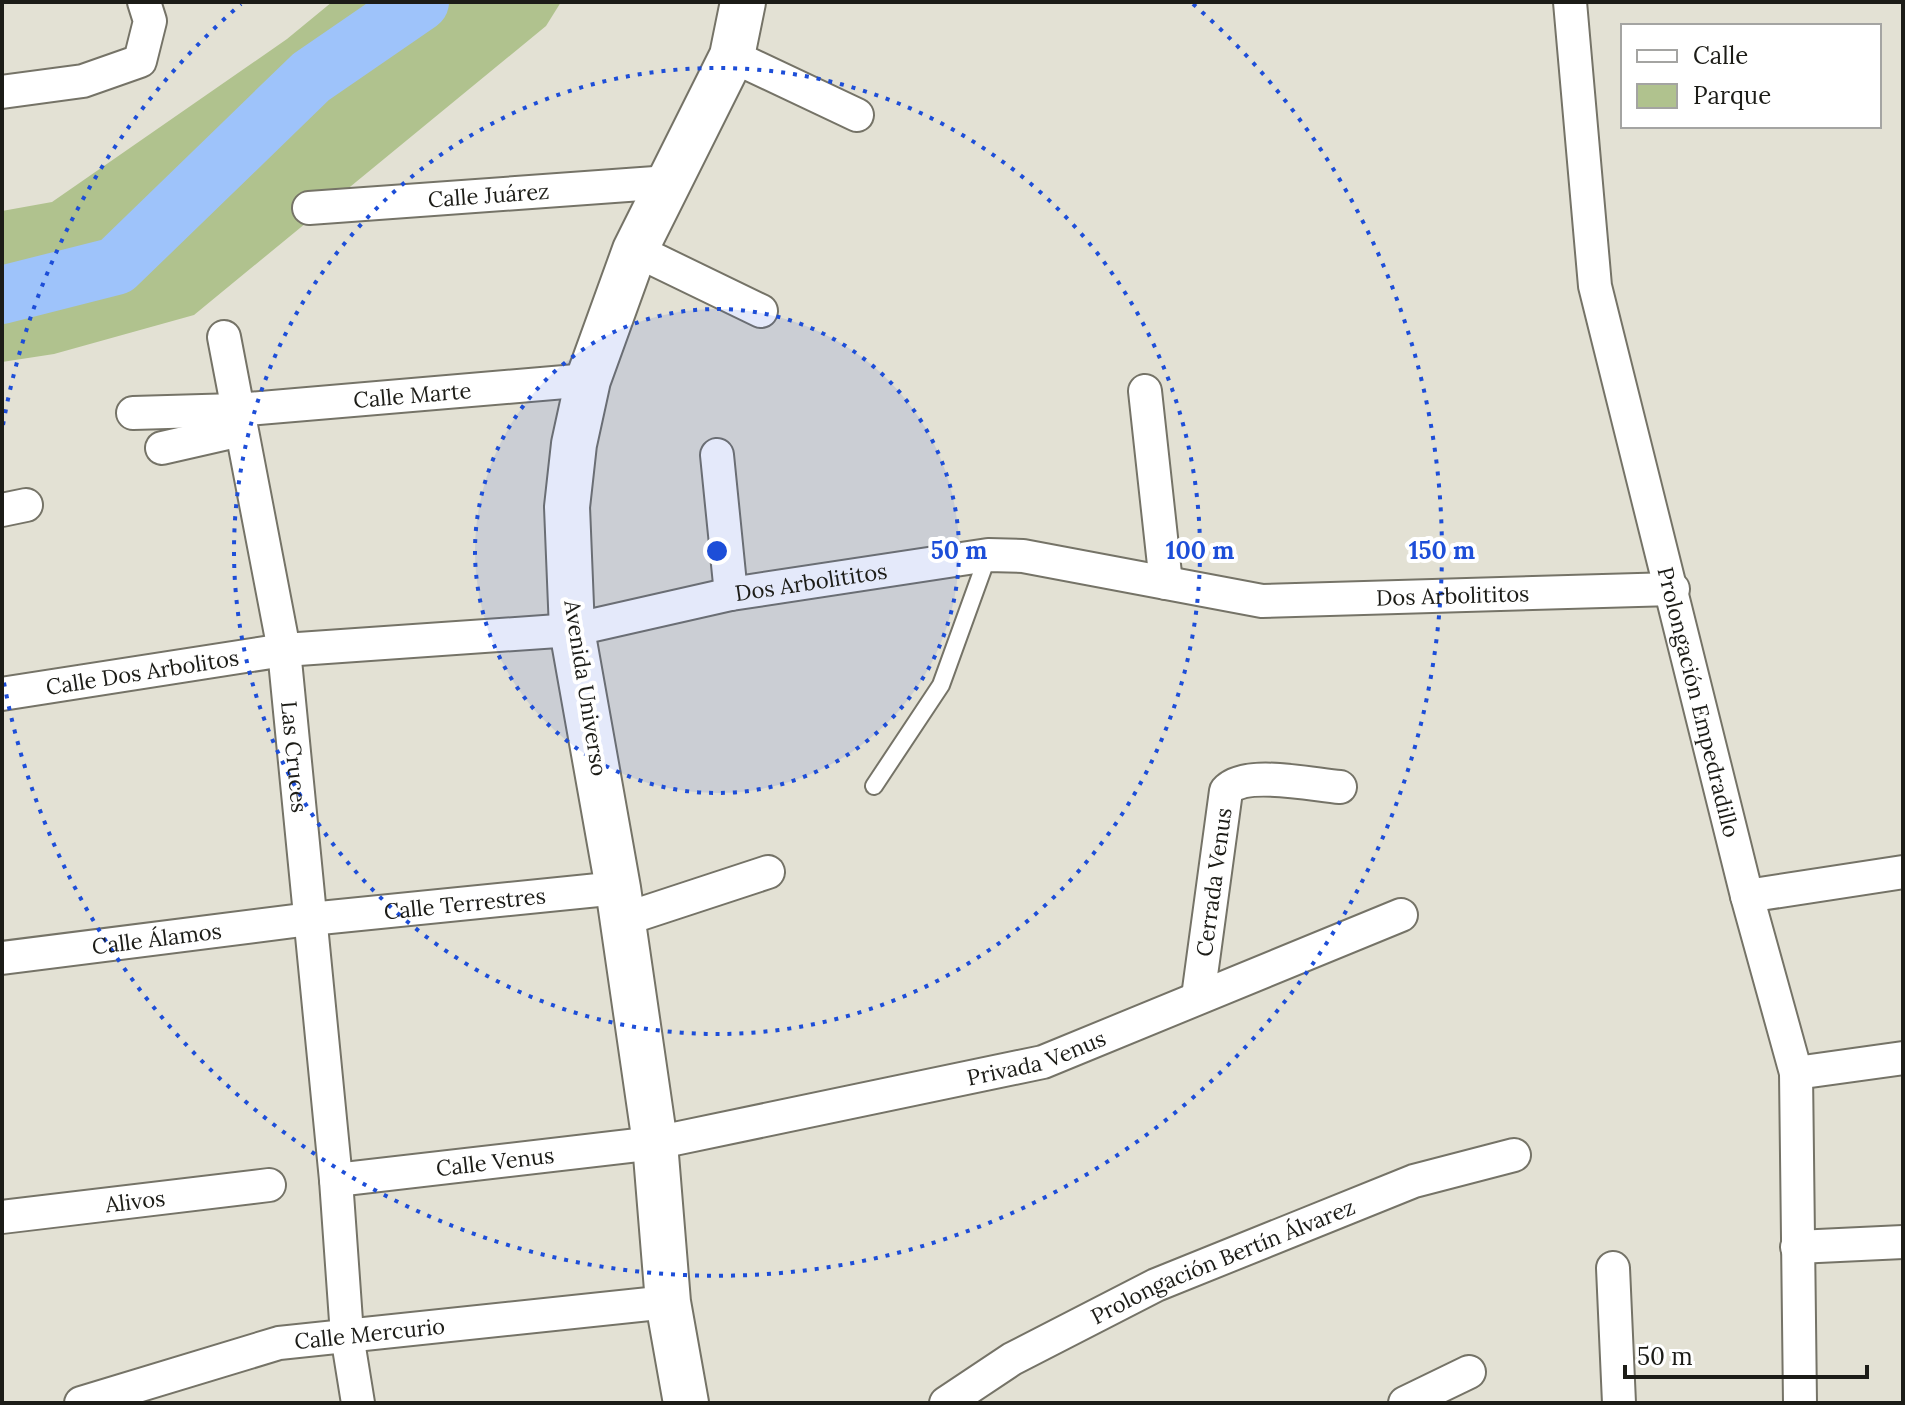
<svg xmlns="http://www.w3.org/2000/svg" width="1905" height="1405" font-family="Lora,serif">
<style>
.green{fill:#b0c28e}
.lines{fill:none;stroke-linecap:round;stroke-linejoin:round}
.river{stroke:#9ec3fa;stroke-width:58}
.lane-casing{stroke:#757367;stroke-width:20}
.street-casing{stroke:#757367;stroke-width:36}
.secondary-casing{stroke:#757367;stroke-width:48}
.lane{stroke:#fff;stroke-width:16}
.street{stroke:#fff;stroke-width:32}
.secondary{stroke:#fff;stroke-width:44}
.ring{fill:none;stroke:#1d4ed8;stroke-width:4;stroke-dasharray:4 8}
.labels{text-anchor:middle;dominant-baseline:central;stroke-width:8;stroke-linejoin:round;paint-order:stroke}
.street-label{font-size:22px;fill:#1c1c17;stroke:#fff}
.centre{fill:#1d4ed8;stroke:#fff;stroke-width:4}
.ring-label{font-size:24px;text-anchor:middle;font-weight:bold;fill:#1d4ed8;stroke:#fff;stroke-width:8;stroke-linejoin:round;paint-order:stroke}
</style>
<rect width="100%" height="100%" fill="#e3e1d4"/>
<polygon class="green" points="332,2 561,2 546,26 194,315 54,354 2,362 2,211 52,202 287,39"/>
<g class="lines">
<polyline class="river" points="2,295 116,266 311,77 420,2"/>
<defs>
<polyline id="lane" points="874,786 941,685 988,555"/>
<g id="street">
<path id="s1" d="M1570,2L1595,286L1747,896L1796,1073L1800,1403"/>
<polyline points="732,56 857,115"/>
<polyline points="2,92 83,81 140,61 150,21 144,2"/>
<path id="s2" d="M309,208L669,182"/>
<polyline points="635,250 761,311"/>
<path id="s3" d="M224,337L284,650L336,1180L347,1335L358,1403"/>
<polyline points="1145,391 1166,583"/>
<path id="s4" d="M133,413L237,410L588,380"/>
<polyline points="162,448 241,430"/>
<polyline points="717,455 731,594"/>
<polyline points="2,510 26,505"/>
<path id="s5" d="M2,694L284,650L572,630L731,594L988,555L1023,556L1262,601L1673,589"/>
<polyline points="1747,896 1903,872"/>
<polyline points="622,920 768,872"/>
<path id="s6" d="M2,958L310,919L618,888"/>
<path id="s7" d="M1198,997L1226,791C1244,769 1313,785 1340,787"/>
<polyline points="1796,1073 1903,1058"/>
<path id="s8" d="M336,1180L655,1143L1043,1062L1401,915"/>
<path id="s9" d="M2,1217L269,1185"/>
<polyline points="1797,1247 1903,1242"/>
<polyline points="1613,1268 1619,1403"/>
<path id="s10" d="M81,1403L279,1343L668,1302"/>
<path id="s11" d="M946,1403L1012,1359L1156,1285L1414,1181L1514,1155"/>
<polyline points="1405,1403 1469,1372"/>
</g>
<polyline id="secondary" points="686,1403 668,1302 655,1143 618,888 572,630 567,507 574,444 588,380 635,250 732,56 743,2"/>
</defs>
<use href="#lane" class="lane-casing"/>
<use href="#street" class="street-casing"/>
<use href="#secondary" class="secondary-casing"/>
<use href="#lane" class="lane"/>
<use href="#street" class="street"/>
<use href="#secondary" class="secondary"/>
</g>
<circle cx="717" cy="551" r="242" fill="#1d4ed8" fill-opacity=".12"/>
<g class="ring">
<circle cx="717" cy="551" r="242"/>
<circle cx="717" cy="551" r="483"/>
<path d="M3 425A725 725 0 0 1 241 4M1193 4A725 725 0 1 1 3 677"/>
</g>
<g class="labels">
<g class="street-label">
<text stroke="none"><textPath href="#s2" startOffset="180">Calle Juárez</textPath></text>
<text stroke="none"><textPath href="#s4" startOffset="280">Calle Marte</textPath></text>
<text stroke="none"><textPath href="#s5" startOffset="818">Dos Arbolititos</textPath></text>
<text stroke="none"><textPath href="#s5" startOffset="1466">Dos Arbolititos</textPath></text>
<text stroke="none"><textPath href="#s5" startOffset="142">Calle Dos Arbolitos</textPath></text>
<text transform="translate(586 688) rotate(81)">Avenida Universo</text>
<text stroke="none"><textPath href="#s1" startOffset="714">Prolongación Empedradillo</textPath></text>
<text stroke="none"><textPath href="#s3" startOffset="426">Las Cruces</textPath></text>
<text stroke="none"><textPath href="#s7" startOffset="116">Cerrada Venus</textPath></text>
<text stroke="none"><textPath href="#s6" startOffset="466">Calle Terrestres</textPath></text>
<text stroke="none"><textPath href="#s6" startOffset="156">Calle Álamos</textPath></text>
<text stroke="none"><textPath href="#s8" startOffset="712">Privada Venus</textPath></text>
<text stroke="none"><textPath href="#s8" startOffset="160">Calle Venus</textPath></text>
<text stroke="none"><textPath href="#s9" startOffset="134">Alivos</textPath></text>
<text stroke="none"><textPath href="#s11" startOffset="312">Prolongación Bertín Álvarez</textPath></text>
<text stroke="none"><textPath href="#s10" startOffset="298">Calle Mercurio</textPath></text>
</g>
</g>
<circle cx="717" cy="551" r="12" class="centre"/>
<g class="ring-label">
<text x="959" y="559">50 m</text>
<text x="1200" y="559">100 m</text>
<text x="1442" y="559">150 m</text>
</g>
<rect width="1905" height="1405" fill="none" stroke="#1c1c17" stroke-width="8"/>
<rect x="1621" y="24" width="260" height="104" fill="#ffffff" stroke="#a4a4a2" stroke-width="2"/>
<rect x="1637" y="50" width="40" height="12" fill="#ffffff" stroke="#a4a4a2" stroke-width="2"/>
<text x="1693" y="64" font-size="24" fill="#1c1c17">Calle</text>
<rect x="1637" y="84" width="40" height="24" fill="#b0c28e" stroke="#a4a4a2" stroke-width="2"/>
<text x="1693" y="104" font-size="24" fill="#1c1c17">Parque</text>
<path d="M1625 1365v12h242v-12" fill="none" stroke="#1c1c17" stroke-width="4"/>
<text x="1637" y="1365" font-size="24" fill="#1c1c17" stroke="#ffffff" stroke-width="6" paint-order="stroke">50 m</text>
</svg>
